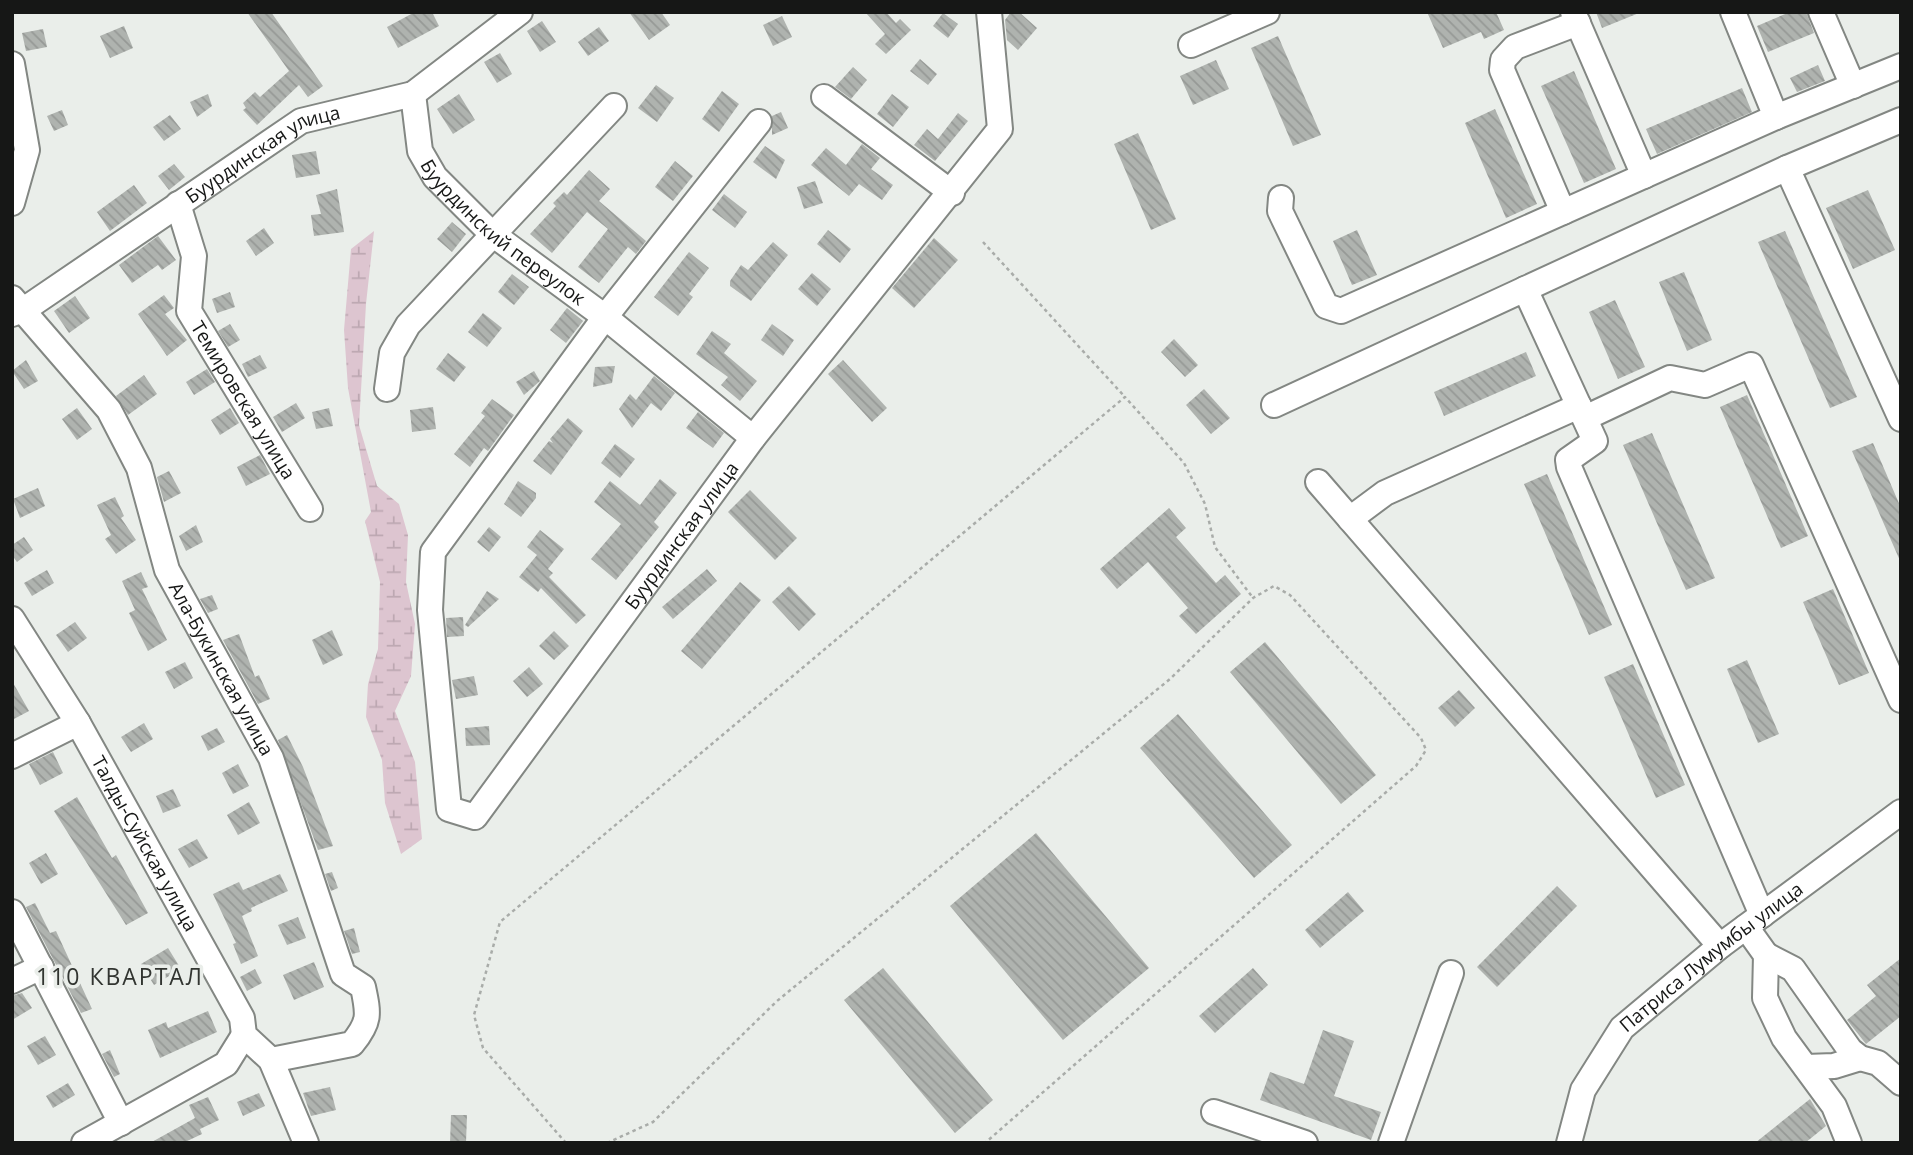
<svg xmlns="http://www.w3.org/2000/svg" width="1913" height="1155" font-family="'Open Sans',sans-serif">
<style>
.wetland{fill:url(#wetland-marsh)}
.building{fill:url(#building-back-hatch)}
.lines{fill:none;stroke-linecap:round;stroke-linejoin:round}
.minor-casing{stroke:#838783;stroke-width:28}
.path{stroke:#a9aca9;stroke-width:2.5;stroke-dasharray:3.5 3.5;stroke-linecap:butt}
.minor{stroke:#fff;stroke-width:24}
.labels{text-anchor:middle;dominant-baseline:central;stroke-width:7;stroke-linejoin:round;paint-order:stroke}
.street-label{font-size:19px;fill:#161716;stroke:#eaeeea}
.quarter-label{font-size:23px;letter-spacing:2px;fill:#323531;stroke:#eaeeea}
</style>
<defs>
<pattern id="wetland-marsh" width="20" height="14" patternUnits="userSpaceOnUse" patternTransform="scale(1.75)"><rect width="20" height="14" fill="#ddc5d0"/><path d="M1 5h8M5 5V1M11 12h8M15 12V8" fill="none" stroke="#bda8b2"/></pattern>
<pattern id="building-back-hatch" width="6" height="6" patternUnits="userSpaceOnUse" patternTransform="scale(1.75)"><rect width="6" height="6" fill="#afb3af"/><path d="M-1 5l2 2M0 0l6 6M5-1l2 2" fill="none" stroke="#969996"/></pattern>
</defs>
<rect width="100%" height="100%" fill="#eaeeea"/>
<polygon class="wetland" points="374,231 366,304 359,425 377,486 399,504 408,535 406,582 415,624 411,676 395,711 415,762 422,839 401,854 385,803 382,760 366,717 368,684 378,649 380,582 365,521 371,512 348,388 344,330 351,249"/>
<g class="building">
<polygon points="247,12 271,12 323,86 308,97 299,85 257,125 243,110 246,108 243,103 255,92 260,97 289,71"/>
<polygon points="415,12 432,12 439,26 398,48 387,27"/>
<polygon points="629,12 661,12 670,25 649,40"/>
<polygon points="865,12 886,12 896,23 900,19 911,30 886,54 875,44 885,34"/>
<polygon points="1011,12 1019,12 1037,28 1018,50 1007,40 1005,20"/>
<polygon points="1427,12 1496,12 1504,30 1484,39 1481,32 1443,48"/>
<polygon points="1596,12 1639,12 1639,13 1602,28"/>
<polygon points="1790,12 1806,12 1814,33 1768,52 1757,26"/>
<polygon points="943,13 958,24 948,38 933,26"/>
<polygon points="782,16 792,37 773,46 763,25"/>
<polygon points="542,21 556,42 540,52 527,31"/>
<polygon points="124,26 133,48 110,58 100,36"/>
<polygon points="599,27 609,41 588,56 578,42"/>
<polygon points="43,29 47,47 26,51 22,33"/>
<polygon points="1278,36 1321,135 1293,146 1251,48"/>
<polygon points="500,53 512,74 497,83 484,62"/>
<polygon points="920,59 937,74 928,85 910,71"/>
<polygon points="1216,60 1229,89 1193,105 1180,76"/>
<polygon points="1818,65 1825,81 1797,92 1790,78"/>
<polygon points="853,67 867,80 851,99 835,87"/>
<polygon points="1574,71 1616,169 1584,183 1541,86"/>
<polygon points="656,85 674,98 657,122 638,108"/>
<polygon points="1742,88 1752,112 1657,154 1646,129"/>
<polygon points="722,91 739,104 719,132 702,119"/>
<polygon points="208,94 212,106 197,117 190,102"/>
<polygon points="459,94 475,120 453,134 437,109"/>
<polygon points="892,94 909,107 893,127 877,114"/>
<polygon points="1495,109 1537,204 1506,218 1465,123"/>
<polygon points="62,110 68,125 54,131 47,116"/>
<polygon points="781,112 788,128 772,135 772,116"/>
<polygon points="958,113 968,121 935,161 914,145 927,129 938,139"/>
<polygon points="170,115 181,129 164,141 153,127"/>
<polygon points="1138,133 1176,219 1151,230 1114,144"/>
<polygon points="862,144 880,158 871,169 893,185 882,200 859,184 849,196 811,165 826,148 846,165"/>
<polygon points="765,146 785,160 776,179 753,162"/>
<polygon points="316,151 320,174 296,178 292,155"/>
<polygon points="675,161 693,176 673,201 655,187"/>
<polygon points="174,164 185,177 169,190 158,176"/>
<polygon points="589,170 610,189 599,201 646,241 636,254 628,247 599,283 578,267 608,229 587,212 552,253 530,234 556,206 553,203 564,192 567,195"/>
<polygon points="815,181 823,203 804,209 797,187"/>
<polygon points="134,185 147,203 110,231 97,212"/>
<polygon points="337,189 344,232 314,236 311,215 321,214 316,195"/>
<polygon points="1868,190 1895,250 1853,269 1826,208"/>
<polygon points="724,194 747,212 735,228 712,210"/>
<polygon points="452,222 466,234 452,252 437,239"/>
<polygon points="264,228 274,243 256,256 246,241"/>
<polygon points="828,230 851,249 840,263 817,244"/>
<polygon points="1357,230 1377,275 1352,285 1333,241"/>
<polygon points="1785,231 1857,397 1830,408 1758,242"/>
<polygon points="158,236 176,260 162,270 158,265 132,283 119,265"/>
<polygon points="934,238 958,260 914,308 892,288"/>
<polygon points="773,242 788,255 751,301 730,286 730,281 741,265 748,270"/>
<polygon points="689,252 709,268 689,294 693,297 678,316 654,297"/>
<polygon points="1684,272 1712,340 1687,351 1659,282"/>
<polygon points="812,273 831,289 817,306 798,289"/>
<polygon points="512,274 529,287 514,305 498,292"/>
<polygon points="230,292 235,307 217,313 212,299"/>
<polygon points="164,295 174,308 165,314 187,340 167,356 138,314"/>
<polygon points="75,296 90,318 69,333 54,311"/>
<polygon points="1615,300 1645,367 1618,379 1589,312"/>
<polygon points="567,308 583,321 566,343 550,330"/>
<polygon points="483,313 502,328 487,347 468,332"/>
<polygon points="230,324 240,340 228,347 218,331"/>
<polygon points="772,324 794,340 783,356 761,340"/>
<polygon points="712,331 731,344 724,353 757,381 740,401 721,385 728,377 696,354"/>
<polygon points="1174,339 1198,365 1185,377 1161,352"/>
<polygon points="1526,352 1536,376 1444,416 1434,392"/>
<polygon points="448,353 466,367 454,382 436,369"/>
<polygon points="260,355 267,368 248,377 242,364"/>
<polygon points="26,360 38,381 24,389 12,371"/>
<polygon points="843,360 887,408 872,422 828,374"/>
<polygon points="615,366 612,383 593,387 595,367"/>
<polygon points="207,369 215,382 194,395 186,382"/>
<polygon points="534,371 540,381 524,395 516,382"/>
<polygon points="144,375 157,394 128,415 116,396"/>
<polygon points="654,376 675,393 661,411 651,403 632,428 619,409 630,394 636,400"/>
<polygon points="1204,389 1230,418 1211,434 1186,405"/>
<polygon points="1747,395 1808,536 1781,548 1720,407"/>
<polygon points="492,399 514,415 488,451 484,448 470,467 454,454 485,416 481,413"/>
<polygon points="296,403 305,418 282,432 273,417"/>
<polygon points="433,407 436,429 412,432 410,410"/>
<polygon points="77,408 92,429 77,440 62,419"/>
<polygon points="230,408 239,423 220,435 211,420"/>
<polygon points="329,408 333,426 316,429 312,412"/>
<polygon points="698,412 724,433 713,448 686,428"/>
<polygon points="568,418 583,431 551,475 533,461 549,441 553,443 550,439"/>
<polygon points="1652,433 1715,578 1686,590 1623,445"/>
<polygon points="1873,443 1901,508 1901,563 1852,451"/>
<polygon points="615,444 635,459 620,478 601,463"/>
<polygon points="260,455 270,474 246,486 237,467"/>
<polygon points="169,471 181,493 164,502 157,477"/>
<polygon points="1547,474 1612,625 1589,635 1524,484"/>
<polygon points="660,479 677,493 654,522 659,527 616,580 591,559 621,524 594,502 610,481 640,505"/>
<polygon points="518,481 536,493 536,498 521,517 504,504"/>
<polygon points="38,488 45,506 20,518 13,499"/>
<polygon points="750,490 797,538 775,560 728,512"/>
<polygon points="115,497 124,516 121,518 136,540 116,554 105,539 111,535 97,505"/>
<polygon points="1169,508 1186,528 1176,537 1216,583 1225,575 1241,594 1196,634 1179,616 1188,608 1148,562 1117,589 1100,569"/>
<polygon points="196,525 203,542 186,551 179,536"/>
<polygon points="489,527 501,537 489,552 477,542"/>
<polygon points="540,530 564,549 548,569 553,573 549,577 586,615 576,624 541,588 538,592 519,577 537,555 527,547"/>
<polygon points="24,537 33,550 17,562 12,555 12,545"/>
<polygon points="707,569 717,581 673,619 662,607"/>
<polygon points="47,570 54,583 32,596 24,583"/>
<polygon points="141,572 148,587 142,589 167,640 148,651 129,613 135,610 122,581"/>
<polygon points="740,582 761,600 702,669 681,651"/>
<polygon points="789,586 816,614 799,631 772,602"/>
<polygon points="1833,589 1869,673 1839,685 1803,602"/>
<polygon points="487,591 499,599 468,627 465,625"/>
<polygon points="212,595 218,609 208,613 200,599"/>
<polygon points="463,617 464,636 447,637 446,618"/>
<polygon points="75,622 87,638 68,652 56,635"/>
<polygon points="332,630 343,655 323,665 312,640"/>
<polygon points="554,631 569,646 554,660 539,646"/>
<polygon points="239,634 255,677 259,675 270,699 258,704 223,640"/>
<polygon points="1265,642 1376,775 1341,804 1230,672"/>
<polygon points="1747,660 1779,734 1758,743 1727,669"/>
<polygon points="185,662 193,678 174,689 165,672"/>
<polygon points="1633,664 1685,785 1656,798 1604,677"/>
<polygon points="529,667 543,684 527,697 513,681"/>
<polygon points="474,676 478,695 456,699 452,680"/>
<polygon points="12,681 29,711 12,720"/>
<polygon points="1459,690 1475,708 1455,727 1438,708"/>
<polygon points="1178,714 1292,845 1254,878 1140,748"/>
<polygon points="144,723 153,739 131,752 121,737"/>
<polygon points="489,726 490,745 466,746 465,728"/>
<polygon points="217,728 225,742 208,751 201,736"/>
<polygon points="287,735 303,767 333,846 318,850 278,740"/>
<polygon points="53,752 63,773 40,785 29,764"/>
<polygon points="238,764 249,786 233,794 222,773"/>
<polygon points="173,789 181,806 163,813 156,796"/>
<polygon points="77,797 112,858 116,855 148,913 126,925 54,811"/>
<polygon points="249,802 260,823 238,835 227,815"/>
<polygon points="1036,833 1149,968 1063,1040 950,906"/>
<polygon points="197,839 208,858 189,868 178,849"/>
<polygon points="46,853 58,874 41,884 29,863"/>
<polygon points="332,872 338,888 331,891 325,874"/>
<polygon points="280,874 288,891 251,908 252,911 242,916 258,956 241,964 233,944 236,943 213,894 239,882 243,890"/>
<polygon points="1557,886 1577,906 1497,987 1477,967"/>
<polygon points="1348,892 1364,911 1320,948 1305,930"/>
<polygon points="35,903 50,933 56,931 92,1009 81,1013 26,907"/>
<polygon points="298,917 306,938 287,945 278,925"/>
<polygon points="354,928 360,952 352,954 344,931"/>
<polygon points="168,948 181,969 154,985 141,964"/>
<polygon points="1901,958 1901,1016 1866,1044 1847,1020 1876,996 1867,985"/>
<polygon points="314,962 324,987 294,1000 283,975"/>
<polygon points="883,968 993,1100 955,1133 844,1000"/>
<polygon points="1253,968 1268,985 1215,1033 1199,1016"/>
<polygon points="255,969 262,983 247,991 240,977"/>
<polygon points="22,993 32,1008 12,1020 12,996"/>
<polygon points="208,1011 217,1032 160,1058 148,1030 166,1022 168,1028"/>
<polygon points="1323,1030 1354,1041 1334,1096 1381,1112 1371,1140 1260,1100 1270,1072 1304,1084"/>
<polygon points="45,1036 56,1055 38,1065 27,1046"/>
<polygon points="110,1050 120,1074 114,1077 102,1054"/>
<polygon points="68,1083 75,1095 53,1108 46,1096"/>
<polygon points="330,1087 336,1110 311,1116 303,1093"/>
<polygon points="259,1093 265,1106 243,1116 237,1102"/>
<polygon points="208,1097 219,1120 200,1129 202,1134 183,1143 150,1143 195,1118 189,1105"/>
<polygon points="1810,1099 1826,1126 1805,1143 1755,1143"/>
<polygon points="451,1115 467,1115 466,1143 450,1143"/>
</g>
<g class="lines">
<defs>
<g id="minor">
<polyline points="1573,12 1644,176"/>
<polyline points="1733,12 1776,117 1901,66"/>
<polyline points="1821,12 1853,86"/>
<polyline points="1191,45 1267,12"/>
<polyline points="12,64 27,150 12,203"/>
<path id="s1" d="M413,94L420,151L435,177L491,233L605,317L753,438"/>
<polyline points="824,97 952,193"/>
<path id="s2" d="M759,122L605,317L433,552L430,610L449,809L475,817L753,438L1000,129L989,12"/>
<polyline points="1787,168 1901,419"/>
<polyline points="1281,198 1280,211 1326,306 1341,311 1776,117"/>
<path id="s3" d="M178,204L194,256L189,311L310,509"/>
<polyline points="1563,212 1502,70 1503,60 1515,47 1578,23"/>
<polyline points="1525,289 1595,441 1568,460 1569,467 1762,915"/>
<path id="s4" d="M12,298L109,410L139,468L167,570L271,758L343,974L363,987C369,1015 370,1022 352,1044L271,1060"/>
<path id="s5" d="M12,314L25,309L301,121L413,94L520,12"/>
<polyline points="387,389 392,353 408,325 614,106"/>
<polyline points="1274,405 1787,168 1901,120"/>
<polyline points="1585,418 1670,378 1705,385 1751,365 1901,700"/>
<polyline points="1318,482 1720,946"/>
<polyline points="1350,519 1385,493 1579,406"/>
<path id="s6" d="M12,619L78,723L242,1018L244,1035L271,1060L306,1143"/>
<polyline points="12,756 78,723"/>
<polyline points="12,912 121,1123"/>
<polyline points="1746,927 1766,955 1765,998 1784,1038 1834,1106 1849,1143"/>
<polyline points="1766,955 1793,969 1850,1050 1860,1058 1878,1063 1901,1083"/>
<polyline points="12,981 41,967"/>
<polyline points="1806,1067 1834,1066 1860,1058"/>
<polyline points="1214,1112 1305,1143"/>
<polyline points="84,1143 226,1064 244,1035"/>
<polyline points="1391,1143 1451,973"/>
<path id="s7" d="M1569,1143L1583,1090L1622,1028L1720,946L1901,812"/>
</g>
</defs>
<use href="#minor" class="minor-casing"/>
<g class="path">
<polyline points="983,242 1125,397"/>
<polyline points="566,1143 483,1048 474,1015 500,922 1125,397 1184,463 1205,504 1215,547 1253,598"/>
<polyline points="607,1143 653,1122 777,1001 1170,679 1253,598 1274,586 1290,595 1421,738 1426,750 1416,766 985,1143"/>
</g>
<use href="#minor" class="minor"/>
</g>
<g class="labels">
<g class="street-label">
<text stroke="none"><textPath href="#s5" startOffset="299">Буурдинская улица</textPath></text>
<text stroke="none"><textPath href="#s1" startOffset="175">Буурдинский переулок</textPath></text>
<text stroke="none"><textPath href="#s3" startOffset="214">Темировская улица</textPath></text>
<text stroke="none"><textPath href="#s2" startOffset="1174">Буурдинская улица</textPath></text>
<text stroke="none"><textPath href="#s4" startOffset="432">Ала-Букинская улица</textPath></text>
<text stroke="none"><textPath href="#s6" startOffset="261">Талды-Суйская улица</textPath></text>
<text stroke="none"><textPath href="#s7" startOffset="242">Патриса Лумумбы улица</textPath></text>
</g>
<g class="quarter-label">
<text x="120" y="976">110 КВАРТАЛ</text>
</g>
</g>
<rect width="1913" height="1155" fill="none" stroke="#161716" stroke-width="28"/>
</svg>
